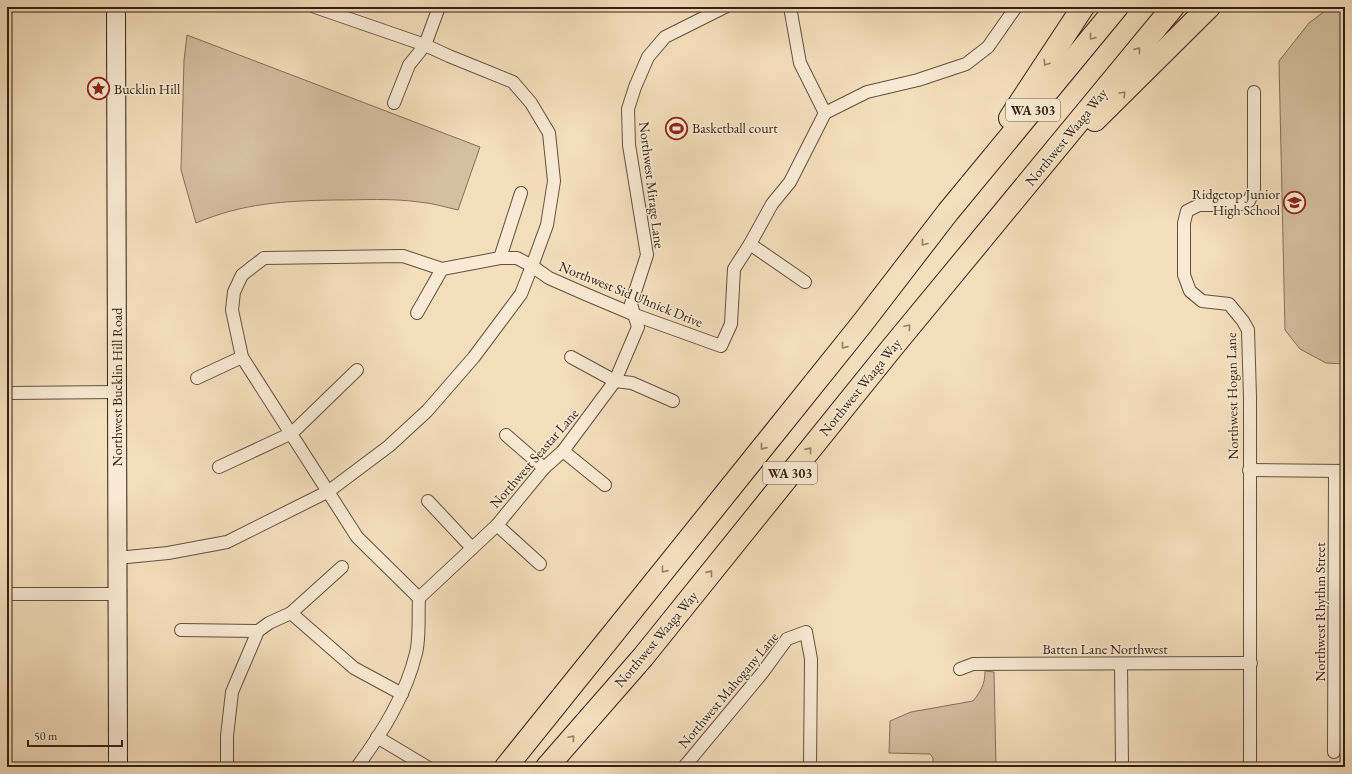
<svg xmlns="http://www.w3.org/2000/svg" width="1352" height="774" font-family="'EB Garamond',serif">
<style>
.green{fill:#d4bfa0;stroke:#84705a}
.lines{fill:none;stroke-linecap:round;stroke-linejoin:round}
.street-casing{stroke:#65503e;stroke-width:14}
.secondary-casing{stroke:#352013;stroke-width:20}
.highway-casing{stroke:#352013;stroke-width:24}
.street{stroke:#f8ead4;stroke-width:12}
.secondary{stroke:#f8ead4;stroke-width:18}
.highway{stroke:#f4dfbd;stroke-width:22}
.oneway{stroke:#948068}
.labels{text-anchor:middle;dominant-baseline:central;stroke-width:3;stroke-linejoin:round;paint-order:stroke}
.shield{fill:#f8ead4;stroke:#705d4d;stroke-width:1}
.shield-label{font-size:13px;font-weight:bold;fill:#352013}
.poi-label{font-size:14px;fill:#352013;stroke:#f8ead4;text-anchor:start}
.street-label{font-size:14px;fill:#352013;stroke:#f8ead4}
</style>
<rect width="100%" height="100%" fill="#f4dfbd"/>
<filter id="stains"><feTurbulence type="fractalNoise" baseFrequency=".005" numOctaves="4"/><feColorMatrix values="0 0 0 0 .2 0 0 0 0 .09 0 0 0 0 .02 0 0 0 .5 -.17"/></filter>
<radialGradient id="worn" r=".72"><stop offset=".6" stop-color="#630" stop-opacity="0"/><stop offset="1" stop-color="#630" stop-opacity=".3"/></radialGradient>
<g class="green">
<polygon points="1330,7 1345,7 1345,364 1326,363 1300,349 1285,330 1279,61 1309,23"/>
<path d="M187,35L480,147L458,210C445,207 432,203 419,202C391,198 362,200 334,200C283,201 244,203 196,223L181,170L184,60Z"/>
<path d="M985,671L994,672L996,767H933V758L930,754L889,753L890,721L911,712L973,701C981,691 985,684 985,671Z"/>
</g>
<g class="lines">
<defs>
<g id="street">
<polyline points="790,7 800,63 825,113"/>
<polyline points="394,103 409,65 425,45 439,7"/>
<polyline points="750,244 805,282"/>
<polyline points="500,258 521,193"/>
<polyline points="417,313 442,269"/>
<polyline points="571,357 615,381 632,383 673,401"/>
<polyline points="197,378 242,357"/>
<polyline points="7,393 116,392"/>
<polyline points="506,435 544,468"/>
<polyline points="563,451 605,485"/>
<polyline points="219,467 292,433 357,370"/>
<polyline points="1249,470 1345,471"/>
<polyline points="428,501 472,548"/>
<polyline points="497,525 540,564"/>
<polyline points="117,558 168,553 227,542 329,491 389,446 427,411 474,357 521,294 532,266 547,225 554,181 549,133 531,103 513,82 449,56 425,45 315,7"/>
<polyline points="7,594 118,594"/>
<polyline points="419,598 357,537 242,357 232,310 234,292 242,275 264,258 403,256 442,269 500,258 517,258 532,266 549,278 583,293 635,315 721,346 731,324 734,269 750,244 772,204 790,182 825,113 867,92 918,80 966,64 988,47 1016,7"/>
<polyline points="419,598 497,525 544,468 563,451 615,381 638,327 631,304 647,255 629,145 628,109 635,87 648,57 665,37 725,7"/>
<polyline points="291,613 354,668 402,694"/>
<polyline points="181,630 258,631"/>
<polyline points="1121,664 1122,767"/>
<polyline points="960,669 973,664 1251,663"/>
<polyline points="377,737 427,767"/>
<polyline points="1334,752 1335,471"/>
<polyline points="227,767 227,736 232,692 258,631 269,623 291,613 342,567"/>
<path d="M357,767C382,733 406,695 416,653C420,637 418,616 419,598"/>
<polyline points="684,767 763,672 787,639 806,632 811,659 810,767"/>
<polyline points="1250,767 1250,397 1248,330 1243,321 1229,304 1202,301 1190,291 1184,275 1184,223 1187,211 1199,205 1238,205 1249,201 1254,189 1254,92"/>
</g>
<polyline id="secondary" points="116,7 118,767"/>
<g id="highway">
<polyline points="1010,118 1083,7"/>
<polyline points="1095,120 1209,7"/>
<polyline points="506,767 861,325 948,212 1117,7"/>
<polyline points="547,767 643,657 891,349 1173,7"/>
</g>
</defs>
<use href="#street" class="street-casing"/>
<use href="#secondary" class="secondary-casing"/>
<use href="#highway" class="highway-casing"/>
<use href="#street" class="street"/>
<use href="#secondary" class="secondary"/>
<use href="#highway" class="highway"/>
</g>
<defs><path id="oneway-chevron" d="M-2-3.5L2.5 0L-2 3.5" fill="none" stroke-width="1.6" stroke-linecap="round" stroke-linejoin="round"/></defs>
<g class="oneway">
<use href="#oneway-chevron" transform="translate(1092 37) rotate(129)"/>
<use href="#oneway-chevron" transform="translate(1138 50) rotate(-51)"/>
<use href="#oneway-chevron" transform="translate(1046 63) rotate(123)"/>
<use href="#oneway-chevron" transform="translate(1123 94) rotate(-45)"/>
<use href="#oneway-chevron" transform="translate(924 243) rotate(128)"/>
<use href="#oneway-chevron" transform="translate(908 327) rotate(-50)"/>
<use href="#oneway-chevron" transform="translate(844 346) rotate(129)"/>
<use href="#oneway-chevron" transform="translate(763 447) rotate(129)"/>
<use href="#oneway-chevron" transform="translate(809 450) rotate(-51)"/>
<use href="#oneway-chevron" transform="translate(664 570) rotate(129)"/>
<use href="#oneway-chevron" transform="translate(710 573) rotate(-51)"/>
<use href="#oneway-chevron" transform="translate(572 738) rotate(-49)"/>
</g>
<defs>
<symbol id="sight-ring" viewBox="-11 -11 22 22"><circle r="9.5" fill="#f8ead4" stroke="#8f2418" stroke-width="1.5"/><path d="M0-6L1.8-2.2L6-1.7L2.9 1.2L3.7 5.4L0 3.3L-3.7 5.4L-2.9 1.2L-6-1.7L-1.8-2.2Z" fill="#8f2418"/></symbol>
<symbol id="stadium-ring" viewBox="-11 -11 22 22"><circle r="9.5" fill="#f8ead4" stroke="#8f2418" stroke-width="1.5"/><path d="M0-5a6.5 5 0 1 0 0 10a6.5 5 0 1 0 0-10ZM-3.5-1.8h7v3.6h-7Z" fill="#8f2418"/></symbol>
<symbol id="school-ring" viewBox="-11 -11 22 22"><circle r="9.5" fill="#f8ead4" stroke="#8f2418" stroke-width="1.5"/><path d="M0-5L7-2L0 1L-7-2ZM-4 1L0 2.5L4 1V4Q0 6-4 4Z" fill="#8f2418"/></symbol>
</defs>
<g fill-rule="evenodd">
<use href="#sight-ring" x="86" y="76" width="25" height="25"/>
<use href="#stadium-ring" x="664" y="116" width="25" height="25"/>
<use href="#school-ring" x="1282" y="190" width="25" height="25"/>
</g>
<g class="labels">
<g class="shield">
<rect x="1006" y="99" width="54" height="22" rx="3"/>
<rect x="763" y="462" width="54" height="22" rx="3"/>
</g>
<g class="shield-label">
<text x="1033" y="110">WA 303</text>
<text x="790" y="473">WA 303</text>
</g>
<g class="poi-label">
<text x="114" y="89">Bucklin Hill</text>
<text x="692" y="128">Basketball court</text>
<text x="1280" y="194" text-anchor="end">Ridgetop Junior<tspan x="1280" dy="16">High School</tspan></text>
</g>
<g class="street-label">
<text transform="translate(1066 137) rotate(-51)">Northwest Waaga Way</text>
<text transform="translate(652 185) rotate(83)">Northwest Mirage Lane</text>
<text transform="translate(631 294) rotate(22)">Northwest Sid Uhnick Drive</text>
<text transform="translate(117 387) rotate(-90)">Northwest Bucklin Hill Road</text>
<text transform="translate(860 387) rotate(-51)">Northwest Waaga Way</text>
<text transform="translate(1232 396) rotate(-91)">Northwest Hogan Lane</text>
<text transform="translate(534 458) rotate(-49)">Northwest Seastar Lane</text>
<text transform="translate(1320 612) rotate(-90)">Northwest Rhythm Street</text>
<text transform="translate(656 639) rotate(-50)">Northwest Waaga Way</text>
<text x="1105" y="649">Batten Lane Northwest</text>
<text transform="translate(728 690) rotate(-50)">Northwest Mahogany Lane</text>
</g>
</g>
<rect width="1352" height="774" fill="none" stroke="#f4dfbd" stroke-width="24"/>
<rect x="8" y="8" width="1336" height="758" fill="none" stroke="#352013" stroke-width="2"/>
<rect x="12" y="12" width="1328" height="750" fill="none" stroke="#352013"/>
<path d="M28 740v6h94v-6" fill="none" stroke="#352013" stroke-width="2"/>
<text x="34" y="740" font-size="12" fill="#352013" stroke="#f8ead4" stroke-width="3" paint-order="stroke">50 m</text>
<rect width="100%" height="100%" filter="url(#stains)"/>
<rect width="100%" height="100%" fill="url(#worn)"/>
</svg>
